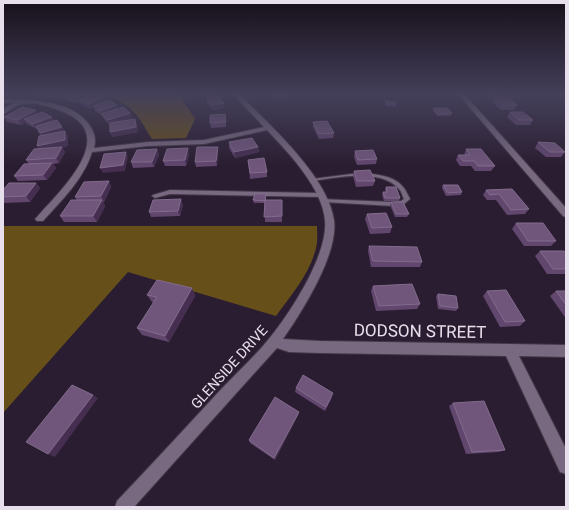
<svg xmlns="http://www.w3.org/2000/svg" width="569" height="510" font-family="Roboto,sans-serif">
<style>
.forest{fill:#674f1a}
.lines{fill:none;stroke-linecap:round;stroke-linejoin:round}
.service-casing{stroke:#423747;stroke-width:2}
.minor-casing{stroke:#423747;stroke-width:2}
.service{fill:#786980;fill-rule:evenodd}
.minor{fill:#786980;fill-rule:evenodd}
.wall{fill:#61466e}
.shaded-wall{fill:#452e50}
.building{fill:#70567b;stroke:#826c8d}
.labels{text-anchor:middle;dominant-baseline:central;stroke-width:3;stroke-linejoin:round;paint-order:stroke}
.street-label{font-size:14px;fill:#e8dfec;stroke:#2a1d31}
.near-street-label{font-size:17px;fill:#e8dfec;stroke:#2a1d31}
</style>
<rect width="100%" height="100%" fill="#2a1d31"/>
<g class="forest">
<path d="M105,95H179L195,119L186,138L152,139C136,113 135,107 105,95Z"/>
<path d="M3,226H317C317,233 318,241 316,248C310,274 291,295 276,316L128,272L3,413Z"/>
</g>
<g class="lines">
<defs>
<g id="service">
<path d="M366,173C379,175 395,176 404,188C406,191 408,195 410,199L404,204L393,206L323,202L320,200L321,199L393,202L401,201L404,199C402,195 401,190 398,188C379,168 336,178 312,181L310,180L312,179L351,174Z"/>
<polygon points="170,190 321,193 324,195 321,197 170,194 155,198 152,196 153,195"/>
</g>
<g id="minor">
<path d="M234,95H240C270,125 328,177 334,220C339,253 302,312 283,339L320,341L566,345V357L519,356L566,449V474L560,472L506,356L320,353L289,352L277,348L134,507H115L117,501C150,466 182,432 214,397C230,379 247,364 263,346C286,320 328,257 325,221C323,189 289,153 267,130L204,144L148,146L92,152C84,179 61,201 43,221H37L35,219L37,217C59,192 119,137 66,113C55,108 34,101 22,104C15,105 9,112 3,114V109L14,103H3V99C30,101 68,99 87,122C93,129 97,138 94,148L148,142L204,140L264,127Z"/>
<polygon points="459,95 465,95 566,208 566,217 563,216"/>
</g>
</defs>
<use href="#service" class="service-casing"/>
<use href="#minor" class="minor-casing"/>
<use href="#service" class="service"/>
<use href="#minor" class="minor"/>
</g>
<g class="wall">
<polygon points="28,95 45,95 43,96"/>
<polygon points="47,95 98,95 104,97 106,101 119,109 130,113 132,119 125,121 137,124 138,132 112,137 110,125 104,119 102,115 95,111 94,107 91,109 81,104 80,102 79,103 66,100 65,97 61,99 48,97"/>
<polygon points="487,95 501,95 500,96 489,97"/>
<polygon points="207,98 224,108 213,110 207,103"/>
<polygon points="495,98 517,105 514,110 501,110 493,103"/>
<polygon points="385,101 396,104 396,107 385,106"/>
<polygon points="433,108 452,113 451,116 437,116 433,111"/>
<polygon points="510,112 533,120 530,125 516,125 507,117"/>
<polygon points="38,113 54,121 62,127 64,132 65,131 68,137 68,146 62,147 65,152 59,163 53,164 56,168 47,180 18,181 14,176 29,164 26,160 39,148 41,136 37,129 27,124 26,122 21,125 7,122 4,117"/>
<polygon points="226,119 226,127 211,128 210,123"/>
<polygon points="313,122 334,133 333,138 319,139 313,127"/>
<polygon points="229,142 258,147 259,152 235,158 229,148"/>
<polygon points="538,142 565,152 561,157 546,157 535,148"/>
<polygon points="218,147 218,152 217,166 196,167 195,162"/>
<polygon points="157,149 159,155 154,167 133,168 131,162"/>
<polygon points="466,149 495,166 491,171 475,171 471,166 460,166 456,160 458,155 464,155"/>
<polygon points="355,151 377,159 376,164 357,165 354,157"/>
<polygon points="189,154 186,166 165,166 163,161"/>
<polygon points="248,160 267,172 267,177 250,179"/>
<polygon points="354,171 375,181 373,186 356,187 353,176"/>
<polygon points="109,181 111,187 104,202 103,202 105,206 97,222 64,222 60,216 77,200 75,197"/>
<polygon points="36,183 40,188 30,202 3,203 3,190"/>
<polygon points="443,185 462,192 461,195 446,196 442,188"/>
<polygon points="386,187 400,198 399,201 384,201 382,195 383,192 386,192 385,190"/>
<polygon points="512,189 529,209 525,214 507,215 496,200 487,200 483,195 486,190"/>
<polygon points="266,194 266,200 282,200 282,222 265,222 265,203 254,203 253,200"/>
<polygon points="391,202 409,214 407,217 395,217 390,205"/>
<polygon points="183,205 180,216 151,217 149,212"/>
<polygon points="367,214 392,227 390,233 370,234 365,219"/>
<polygon points="516,223 556,241 551,246 524,246 512,229"/>
<polygon points="369,246 422,262 420,267 371,267 368,251"/>
<polygon points="540,251 566,253 566,274 547,274 535,256"/>
<polygon points="373,286 420,304 417,309 376,311 371,291"/>
<polygon points="192,288 195,296 169,342 142,335 137,328 153,303 152,302 147,295"/>
<polygon points="487,291 525,321 520,326 500,327 483,296"/>
<polygon points="556,291 566,291 566,317 565,317 550,296"/>
<polygon points="438,294 458,308 456,311 438,309 436,296"/>
<polygon points="296,388 332,397 325,411 295,392"/>
<polygon points="453,403 505,450 499,452 466,454 449,406"/>
<polygon points="299,412 298,415 275,460 250,443 249,440"/>
</g>
<g class="shaded-wall">
<polygon points="59,95 68,95 64,95 65,97 61,99"/>
<polygon points="81,95 93,95 79,99 80,102 79,103 76,98"/>
<polygon points="202,95 214,95 214,96 202,98"/>
<polygon points="286,95 286,97 276,99 276,96"/>
<polygon points="104,97 106,102 93,106 94,107 91,109 89,104"/>
<polygon points="224,103 224,108 213,110 212,105"/>
<polygon points="117,105 119,110 102,114 100,111"/>
<polygon points="36,110 39,115 24,119 26,122 21,125 18,120"/>
<polygon points="130,113 132,119 110,125 108,120"/>
<polygon points="52,117 55,122 37,129 33,124"/>
<polygon points="135,119 137,124 138,132 112,137 110,132"/>
<polygon points="62,127 65,132 43,139 40,133"/>
<polygon points="65,131 68,137 68,146 62,147 65,152 59,163 56,158 41,151 37,146"/>
<polygon points="218,147 218,152 217,166 216,161"/>
<polygon points="258,147 259,152 235,158 234,152"/>
<polygon points="188,148 189,154 186,166 185,160"/>
<polygon points="157,149 159,155 154,167 152,162"/>
<polygon points="126,152 128,157 125,171 103,173 100,168"/>
<polygon points="52,163 56,168 47,180 43,175"/>
<polygon points="109,181 111,187 104,202 101,196"/>
<polygon points="36,183 40,188 30,202 26,196"/>
<polygon points="181,199 183,205 180,216 178,211"/>
<polygon points="102,200 105,206 97,222 93,216"/>
<polygon points="192,288 195,296 169,342 165,336"/>
<polygon points="93,395 98,398 55,457 48,454"/>
<polygon points="299,412 298,415 275,460 274,458"/>
</g>
<g class="building">
<polygon points="64,95 81,95 76,98"/>
<polygon points="91,95 98,95 104,97 89,104 79,99"/>
<polygon points="275,95 284,95 276,96"/>
<polygon points="217,96 224,103 212,105 207,98"/>
<polygon points="508,97 517,105 503,105 495,98"/>
<polygon points="110,100 117,105 100,111 93,106"/>
<polygon points="385,101 396,102 396,104 386,104"/>
<polygon points="22,107 36,110 18,120 4,117"/>
<polygon points="123,107 130,113 108,120 101,114"/>
<polygon points="433,108 447,108 452,113 438,114"/>
<polygon points="42,112 52,117 33,124 24,119"/>
<polygon points="510,112 523,112 533,120 519,120"/>
<polygon points="225,114 226,122 210,123 210,115"/>
<polygon points="135,119 136,127 110,132 110,123"/>
<polygon points="57,120 62,127 40,133 36,126"/>
<polygon points="327,121 334,133 319,134 313,122"/>
<polygon points="65,131 65,140 37,146 39,136"/>
<polygon points="252,138 258,147 234,152 229,142"/>
<polygon points="538,142 555,143 565,152 550,152"/>
<polygon points="62,147 56,158 26,160 34,149"/>
<polygon points="197,147 218,147 216,161 195,162"/>
<polygon points="188,148 185,160 163,161 167,149"/>
<polygon points="157,149 152,162 131,162 137,150"/>
<polygon points="466,149 481,149 495,166 478,166 474,161 463,161 458,155 470,155"/>
<polygon points="373,150 377,159 358,160 355,151"/>
<polygon points="126,152 123,165 100,168 104,154"/>
<polygon points="264,158 267,172 250,173 248,160"/>
<polygon points="52,163 43,175 14,176 24,164"/>
<polygon points="370,170 375,181 357,181 354,171"/>
<polygon points="109,181 101,196 75,197 84,182"/>
<polygon points="9,183 36,183 26,196 3,197 3,190"/>
<polygon points="443,185 458,185 462,192 448,193"/>
<polygon points="386,187 396,187 400,198 385,198 383,192 387,192"/>
<polygon points="512,189 529,209 511,210 499,194 490,195 486,190"/>
<polygon points="255,194 266,194 265,200 265,201 253,200"/>
<polygon points="181,199 178,211 149,212 153,200"/>
<polygon points="71,200 102,200 93,216 60,216"/>
<polygon points="265,200 282,200 282,216 264,217"/>
<polygon points="391,202 403,202 409,214 396,214"/>
<polygon points="386,213 392,227 372,228 367,214"/>
<polygon points="516,223 543,223 556,241 528,241"/>
<polygon points="369,246 417,247 422,262 373,261"/>
<polygon points="540,251 564,251 566,253 566,269 553,269"/>
<polygon points="157,280 192,288 165,336 137,328 157,297 147,295"/>
<polygon points="412,284 420,304 379,306 373,286"/>
<polygon points="506,290 525,321 505,322 487,291"/>
<polygon points="556,291 566,291 566,305"/>
<polygon points="438,294 456,296 458,308 440,306"/>
<polygon points="303,375 333,393 326,407 296,388"/>
<polygon points="72,385 93,395 48,454 26,442"/>
<polygon points="275,397 299,412 274,458 249,440"/>
<polygon points="484,401 505,450 472,452 453,403"/>
</g>
<linearGradient id="sky" x2="0" y2="1"><stop stop-color="#17101b"/><stop offset="0.57" stop-color="#44405a"/><stop offset="1" stop-color="#44405a" stop-opacity="0"/></linearGradient>
<rect width="569" height="166" fill="url(#sky)"/>
<g class="labels">
<g class="street-label">
<text transform="translate(229 367) rotate(-48)">GLENSIDE DRIVE</text>
</g>
<g class="near-street-label">
<text transform="translate(420 331) rotate(1)">DODSON STREET</text>
</g>
</g>
<rect width="569" height="510" fill="none" stroke="#e8dfec" stroke-width="8"/>
</svg>
